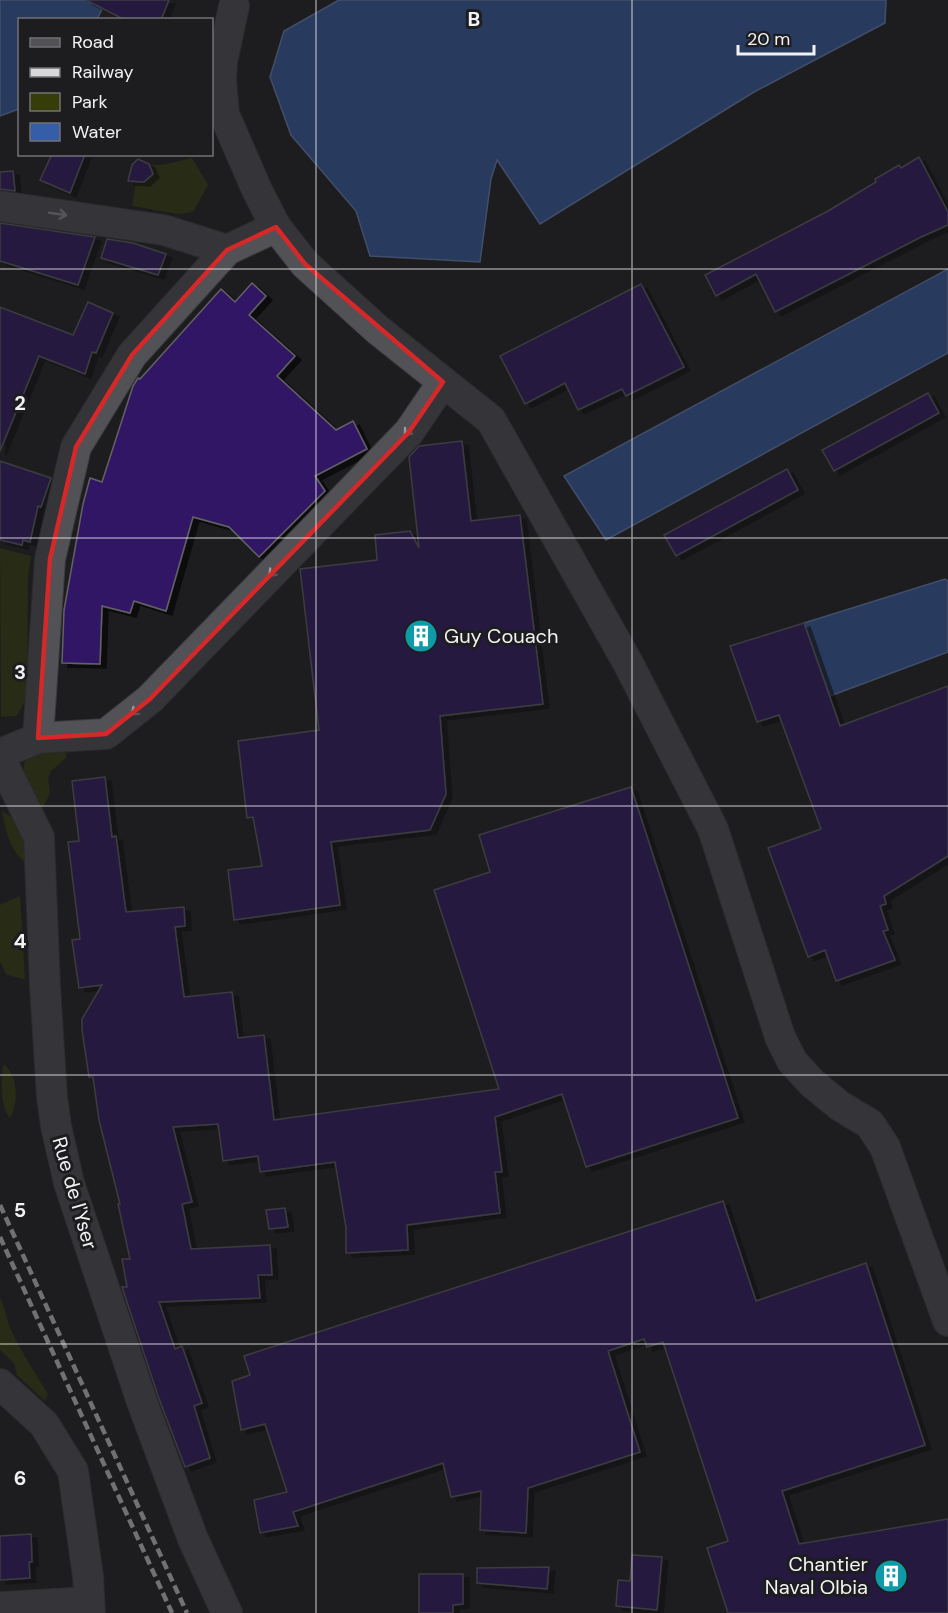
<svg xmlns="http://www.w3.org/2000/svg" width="948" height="1613" font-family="'DM Sans',sans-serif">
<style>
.green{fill:#363d09}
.water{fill:#365da7;stroke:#6e8abe;stroke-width:1.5}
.building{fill:#301866;stroke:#626265;stroke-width:1.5;filter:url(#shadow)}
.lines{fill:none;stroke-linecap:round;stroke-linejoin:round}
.minor-casing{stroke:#3b3b3d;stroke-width:32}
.minor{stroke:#525155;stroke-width:30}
.rail{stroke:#d8d8da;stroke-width:4.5;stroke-dasharray:9 4.5;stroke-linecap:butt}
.oneway{stroke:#9a999d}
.marked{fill:none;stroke:#d62828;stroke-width:4.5;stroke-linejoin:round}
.grid{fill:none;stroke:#f2f2f4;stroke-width:1.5;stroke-opacity:0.55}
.labels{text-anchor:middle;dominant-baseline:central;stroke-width:6;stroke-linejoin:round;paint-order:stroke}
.poi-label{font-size:20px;fill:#f2f2f4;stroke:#1d1d20;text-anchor:start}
.street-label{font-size:20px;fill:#f2f2f4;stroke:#1d1d20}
.grid-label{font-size:20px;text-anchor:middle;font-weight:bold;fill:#f2f2f4;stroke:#1d1d20;stroke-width:6;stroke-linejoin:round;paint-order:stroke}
</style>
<defs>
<filter id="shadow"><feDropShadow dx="6" dy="4" stdDeviation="0" flood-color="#0009"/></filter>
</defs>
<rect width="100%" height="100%" fill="#1d1d20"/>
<g class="green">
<polygon points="192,158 208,185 193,212 178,214 132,206 136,181 149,165 162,165"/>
<polygon points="0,548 31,556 28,575 27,697 17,716 1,717"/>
<path d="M66,750V758L51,771L48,778L50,793L41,812C33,796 8,762 38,752C46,749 57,750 66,750Z"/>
<path d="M2,811L19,822L28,846V865C10,852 6,832 2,811Z"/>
<polygon points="20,896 25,980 6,974 0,961 0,905"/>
<path d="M5,1065C18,1079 19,1101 10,1118C0,1106 1,1083 3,1066Z"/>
<path d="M0,1298C6,1310 7,1323 13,1334C23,1355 36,1374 48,1394L45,1401L17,1375L14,1363L0,1350Z"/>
</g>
<g class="water">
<polygon points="0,0 107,0 97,19 20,20 19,109 0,116"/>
<polygon points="339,0 886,0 885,23 754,92 540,224 497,160 491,179 480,262 370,256 356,211 291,135 270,77 284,31"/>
<polygon points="948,269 948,353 606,540 564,476"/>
<polygon points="945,579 948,581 948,652 830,696 804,623"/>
</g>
<g class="building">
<polygon points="86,0 169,0 161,20 125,20"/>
<polygon points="52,154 85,154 70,193 40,180"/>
<polygon points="919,157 948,212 948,225 921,237 775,312 756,274 716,296 705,275 828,211 876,182 875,179 899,165 901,168"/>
<polygon points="138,159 149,164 153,174 144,182 128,181 132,165"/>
<polygon points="13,171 15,191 0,189 0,172"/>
<polygon points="0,223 95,237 78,285 0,261"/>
<polygon points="107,239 133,243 166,254 158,275 101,258"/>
<polygon points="252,283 266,296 249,315 295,356 277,376 336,430 353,421 367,449 315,476 325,491 259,557 229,527 193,517 166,611 134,601 130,613 102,606 100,664 62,663 64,610 83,504 90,478 102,482 133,386 138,378 140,379 221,289 235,302"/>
<polygon points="641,284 684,367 626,396 622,389 578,410 565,383 525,404 500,356"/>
<polygon points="88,302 113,313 96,353 92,352 85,374 39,356 0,451 0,307 73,335"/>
<polygon points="928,393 939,413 834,471 822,450"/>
<polygon points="462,441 471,521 520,515 543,704 440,716 446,794 430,830 331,842 340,905 234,920 228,870 262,866 253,817 247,818 238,741 319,730 300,569 377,560 375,535 410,531 419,548 409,457 419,446"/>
<polygon points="0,461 51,478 41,507 38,506 30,542 23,540 22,545 0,540"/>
<polygon points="787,469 798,490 676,556 664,535"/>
<polygon points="804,623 840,726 948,686 948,856 884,896 886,904 880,906 888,930 883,931 895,960 836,981 825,950 808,957 768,848 821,829 779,715 757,722 730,646"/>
<polygon points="105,777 112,837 116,836 126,912 184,907 185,926 175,927 184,997 232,992 238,1038 264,1035 274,1120 499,1089 434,890 490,872 479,835 631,787 738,1118 586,1167 562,1094 495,1117 502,1172 495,1172 500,1213 407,1225 408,1250 346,1253 346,1228 335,1162 260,1172 258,1156 223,1161 218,1124 173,1127 192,1202 182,1204 191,1249 270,1245 272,1275 258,1275 260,1298 159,1302 175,1349 182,1346 202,1403 194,1406 210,1458 185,1467 158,1396 122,1287 127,1287 122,1259 130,1259 118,1204 120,1204 99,1120 93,1077 89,1077 82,1030 82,1019 102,985 79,988 72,940 80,939 68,842 79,841 72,781"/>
<polygon points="723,1201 756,1301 866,1263 925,1445 782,1491 799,1544 948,1519 948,1613 728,1613 707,1548 728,1541 663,1342 647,1347 644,1339 608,1351 640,1452 528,1488 526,1533 480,1530 481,1491 451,1497 443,1463 293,1512 298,1526 260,1533 254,1500 287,1492 265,1424 241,1430 232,1381 250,1375 244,1356"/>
<polygon points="285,1208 288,1227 269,1229 266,1210"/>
<polygon points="31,1534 32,1562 29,1562 30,1578 0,1580 0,1536"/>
<polygon points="632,1555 662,1557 657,1610 616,1606 618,1580 630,1581"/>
<polygon points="549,1567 547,1589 477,1583 477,1568"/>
<polygon points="419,1574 463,1574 463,1604 453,1605 453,1613 419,1613"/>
</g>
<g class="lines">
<defs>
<g id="minor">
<polyline points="234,6 222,62 221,80 224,114 257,190 276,227 305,264 378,330 491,420 628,663 713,829 780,1037 792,1061 812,1083 840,1106 870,1124 885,1147 948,1321"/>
<polyline points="0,206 164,230 227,250"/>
<polyline points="38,738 50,559 76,447 132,355 227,250 276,227"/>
<polyline points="0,754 38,738 106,734 150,699 409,432 443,382"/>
<polyline points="0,758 39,837 45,986 52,1097 56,1126 69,1183 142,1402 193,1539 227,1613"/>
<polyline points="0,1384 44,1424 73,1471 88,1576 90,1613"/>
<polyline points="0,1607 89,1602"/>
</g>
</defs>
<use href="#minor" class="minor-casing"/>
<use href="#minor" class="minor"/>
<g class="rail">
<polyline points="0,1205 187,1613"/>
<polyline points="0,1237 172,1613"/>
</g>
</g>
<defs><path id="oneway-shaft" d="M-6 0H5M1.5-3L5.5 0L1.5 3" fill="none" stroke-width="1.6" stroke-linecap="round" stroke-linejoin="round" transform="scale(1.5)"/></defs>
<g class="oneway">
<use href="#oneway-shaft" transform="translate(58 214) rotate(8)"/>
<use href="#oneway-shaft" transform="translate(410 429) rotate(128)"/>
<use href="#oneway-shaft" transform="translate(275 570) rotate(134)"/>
<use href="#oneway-shaft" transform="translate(138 709) rotate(141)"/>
</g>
<path d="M0 0H948V1613H0ZM276,227L305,264L443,382L409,432L150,699L106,734L38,738L50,559L76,447L132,355L227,250Z" fill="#1d1d20" fill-opacity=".55" fill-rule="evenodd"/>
<path class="marked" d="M276,227L305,264L443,382L409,432L150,699L106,734L38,738L50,559L76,447L132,355L227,250Z"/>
<path class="grid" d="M316,0V1613M632,0V1613M0,269H948M0,538H948M0,806H948M0,1075H948M0,1344H948"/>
<defs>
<symbol id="building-disc" viewBox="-11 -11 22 22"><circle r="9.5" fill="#0f9aa8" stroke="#1d1d20"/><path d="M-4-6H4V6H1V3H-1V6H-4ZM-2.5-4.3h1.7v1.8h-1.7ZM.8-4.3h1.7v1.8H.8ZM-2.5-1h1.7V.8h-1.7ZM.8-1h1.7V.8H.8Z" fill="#fff"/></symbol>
</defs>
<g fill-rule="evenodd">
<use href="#building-disc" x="402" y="617" width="38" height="38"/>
<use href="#building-disc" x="872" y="1557" width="38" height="38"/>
</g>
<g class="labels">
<g class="poi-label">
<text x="444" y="636">Guy Couach</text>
<text x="868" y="1564" text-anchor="end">Chantier<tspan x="868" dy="23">Naval Olbia</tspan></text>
</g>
<g class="street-label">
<text transform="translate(75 1193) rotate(74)">Rue de l'Yser</text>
</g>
</g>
<g class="grid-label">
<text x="474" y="26">B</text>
<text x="20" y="410">2</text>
<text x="20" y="679">3</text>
<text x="20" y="948">4</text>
<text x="20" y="1217">5</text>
<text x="20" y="1485">6</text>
</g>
<rect x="18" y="18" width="195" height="138" fill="#1d1d20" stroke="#727275" stroke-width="1.5"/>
<rect x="30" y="38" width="30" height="9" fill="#525155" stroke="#727275" stroke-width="1.5"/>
<text x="72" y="48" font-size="18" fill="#f2f2f4">Road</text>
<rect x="30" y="68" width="30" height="9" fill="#d8d8da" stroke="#727275" stroke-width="1.5"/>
<text x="72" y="78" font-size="18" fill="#f2f2f4">Railway</text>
<rect x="30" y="93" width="30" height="18" fill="#363d09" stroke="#727275" stroke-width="1.5"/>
<text x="72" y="108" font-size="18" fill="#f2f2f4">Park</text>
<rect x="30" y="123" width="30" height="18" fill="#365da7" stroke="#727275" stroke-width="1.5"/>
<text x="72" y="138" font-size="18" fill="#f2f2f4">Water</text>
<path d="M738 45v9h76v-9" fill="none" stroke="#f2f2f4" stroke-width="3"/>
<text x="747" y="45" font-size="18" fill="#f2f2f4" stroke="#1d1d20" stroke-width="4.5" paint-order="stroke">20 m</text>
</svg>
